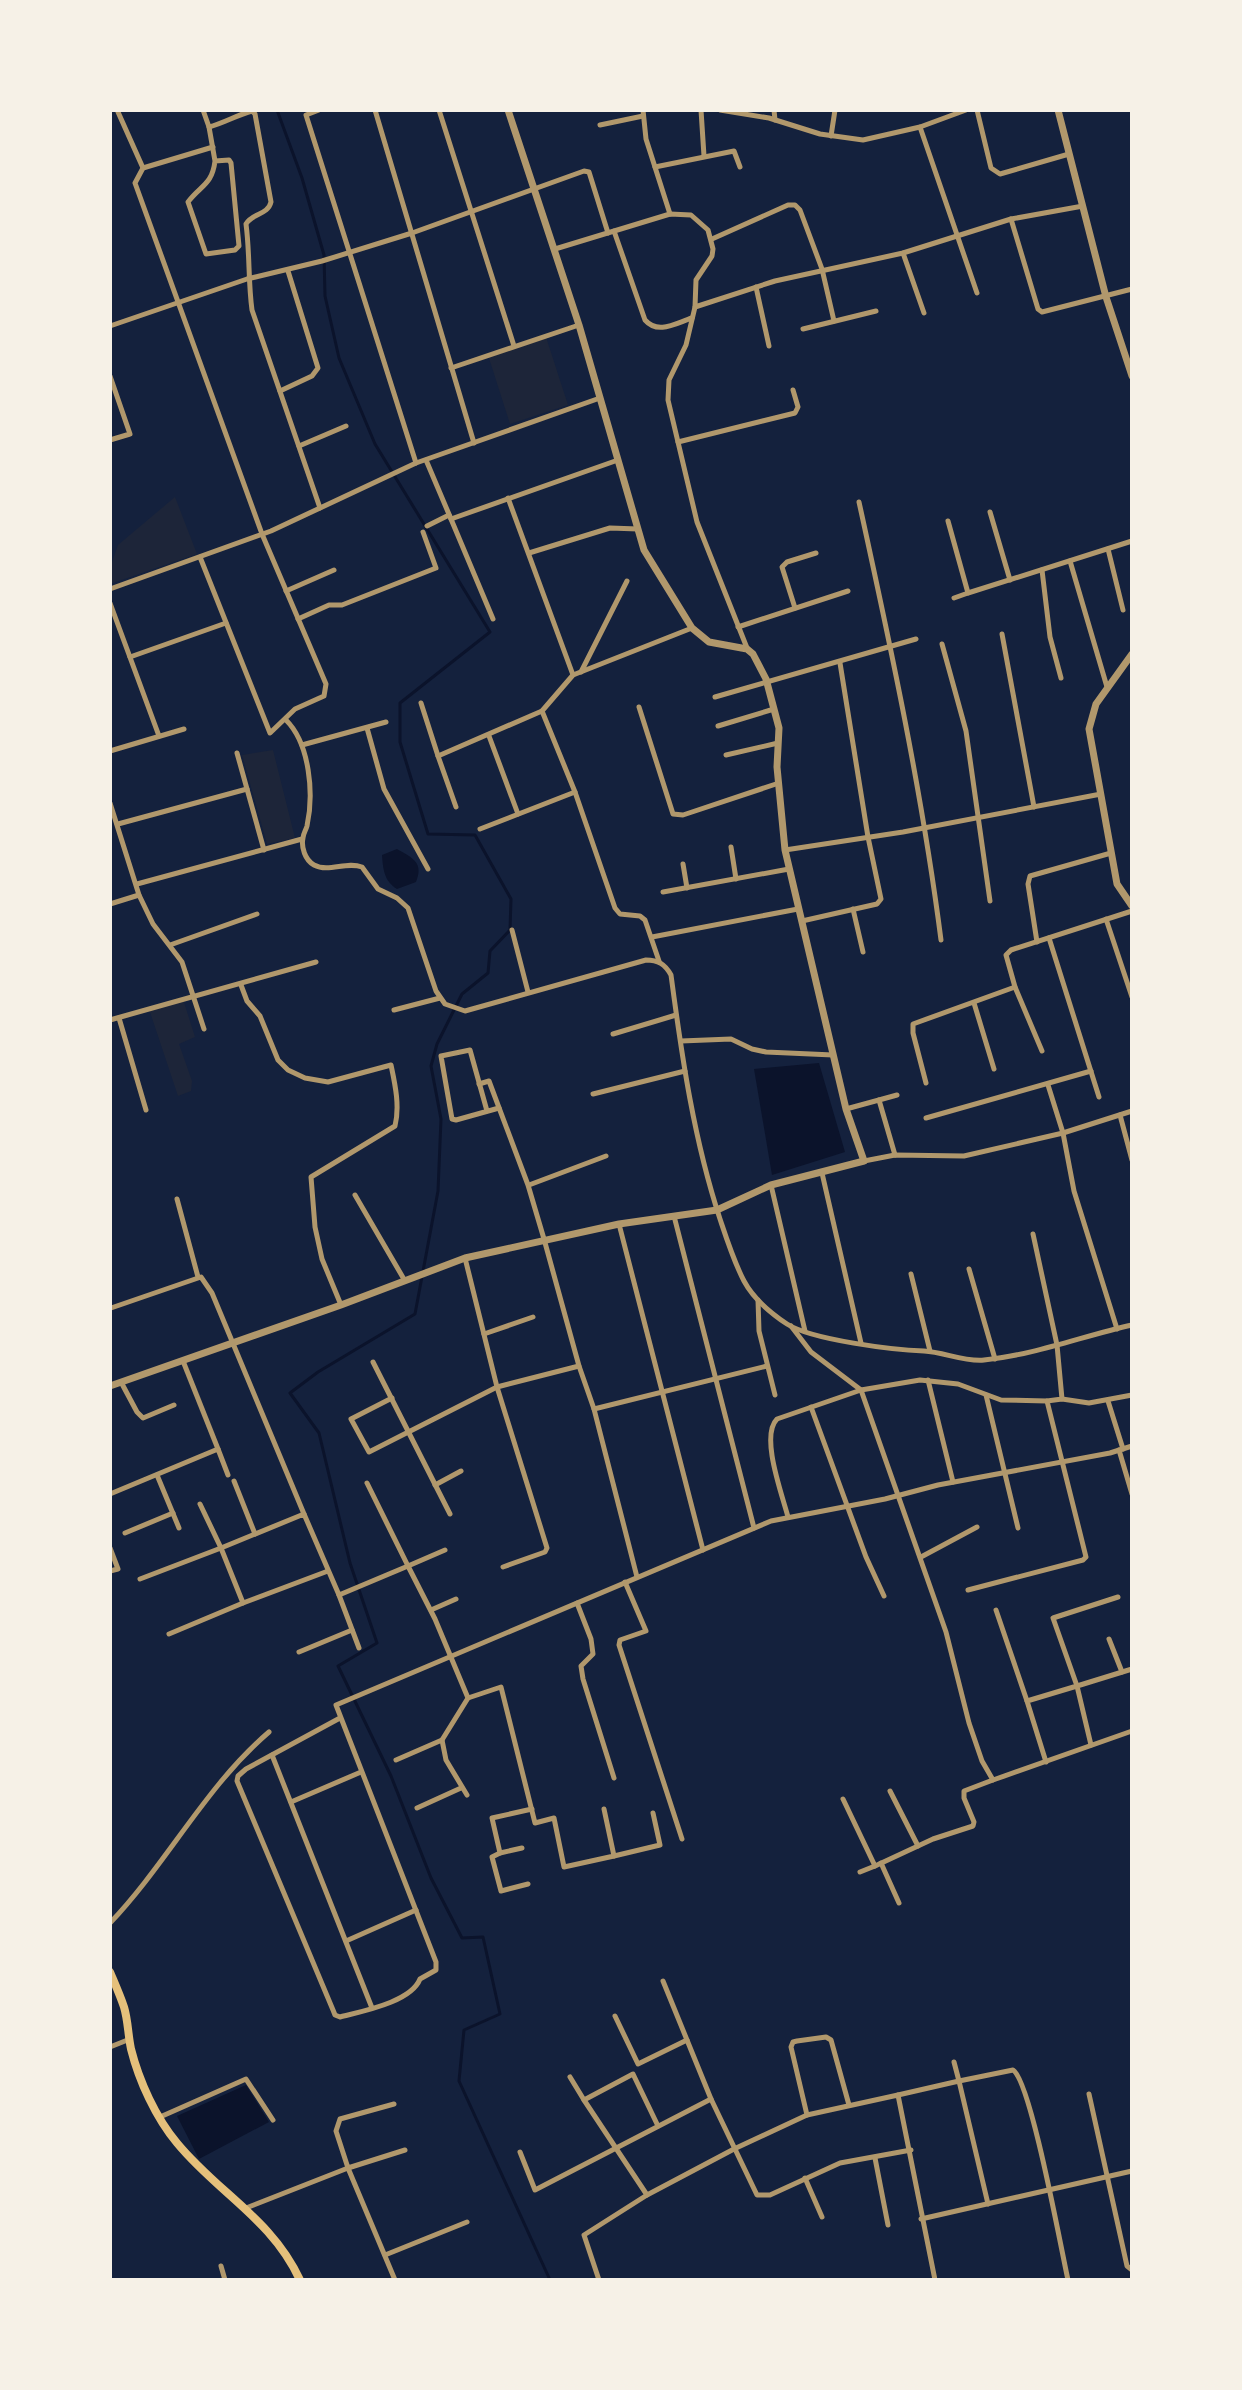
<svg xmlns="http://www.w3.org/2000/svg" width="1242" height="2390" font-family="Montserrat,sans-serif">
<style>
.green{fill:#1d2539}
.water{fill:#0b132b}
.lines{fill:none;stroke-linecap:round;stroke-linejoin:round}
.stream{stroke:#0b132b;stroke-width:3}
.minor{stroke:#b1986c;stroke-width:5}
.tertiary{stroke:#b1986c;stroke-width:7}
.secondary{stroke:#e5c07b;stroke-width:8}
</style>
<rect width="100%" height="100%" fill="#14213d"/>
<g class="green">
<polygon points="546,337 568,405 510,424 488,355"/>
<polygon points="175,497 197,554 110,584 110,568 118,545"/>
<polygon points="273,750 295,838 267,844 242,755"/>
<polygon points="183,999 195,1037 179,1044 192,1081 191,1091 178,1096 149,1009"/>
</g>
<g class="water">
<path d="M397,849C413,858 424,863 416,882L397,889C384,881 383,869 382,855Z"/>
<polygon points="819,1063 845,1152 772,1175 754,1069"/>
<polygon points="246,2085 269,2122 199,2159 177,2116"/>
</g>
<g class="lines">
<polyline class="stream" points="277,110 302,178 324,255 325,296 339,358 375,444 490,632 400,703 400,742 428,834 475,835 511,899 510,930 490,951 488,973 462,994 437,1044 431,1066 441,1119 438,1191 415,1314 318,1372 290,1393 319,1433 350,1563 377,1643 338,1666 391,1776 431,1878 462,1938 483,1937 500,2014 464,2030 459,2081 550,2280"/>
<g class="minor">
<path d="M203,110L209,127C224,123 237,115 252,111L255,114L271,202C268,215 252,213 246,224C250,254 248,281 252,310L320,508"/>
<polyline points="319,110 306,115 416,463"/>
<polyline points="375,110 474,443"/>
<polyline points="439,110 514,346"/>
<polyline points="643,110 646,139 670,214"/>
<polyline points="701,110 704,156"/>
<polyline points="720,110 769,118 820,134 863,140 920,127 966,110"/>
<polyline points="774,110 775,120"/>
<polyline points="977,110 991,168 1000,174 1069,154"/>
<polyline points="118,112 143,168"/>
<polyline points="600,125 643,116"/>
<path d="M209,127L215,161L229,160L231,163L239,246L235,250L206,254L188,202C201,185 212,185 215,161"/>
<polyline points="920,127 977,293"/>
<polyline points="831,136 835,110"/>
<polyline points="655,167 734,151 740,167"/>
<polyline points="1011,219 1038,309 1042,312 1132,289"/>
<path d="M614,231L645,320C658,335 676,323 692,318"/>
<polyline points="712,239 788,205 795,205 800,210 822,269 834,321"/>
<polyline points="555,249 670,214 691,215 708,230 713,249 712,256 696,280 695,307 775,281 903,253 1011,219 1083,206"/>
<polyline points="903,253 924,313"/>
<polyline points="756,287 769,346"/>
<polyline points="695,307 686,345 669,380 668,400 697,522 747,648"/>
<polyline points="110,326 247,279 322,261 412,233 584,171 589,172 608,233"/>
<polyline points="803,329 876,311"/>
<polyline points="451,368 579,325"/>
<polyline points="110,376 130,434 110,440"/>
<polyline points="280,391 312,376 318,368 288,271"/>
<polyline points="678,442 795,413 798,407 793,390"/>
<polyline points="299,446 346,426"/>
<polyline points="426,460 451,519 618,460"/>
<polyline points="508,498 573,675"/>
<path d="M859,502C891,648 922,792 941,940"/>
<polyline points="990,512 1010,580"/>
<polyline points="451,519 493,619"/>
<polyline points="948,521 968,593 954,598"/>
<polyline points="427,526 449,515"/>
<polyline points="1108,549 1123,610"/>
<polyline points="529,553 610,528 638,529"/>
<polyline points="200,557 270,733 295,709 324,696 326,684 262,534 135,183 143,168 213,147"/>
<polyline points="1070,561 1107,687"/>
<polyline points="1042,570 1050,637 1061,678"/>
<polyline points="110,589 271,531 416,463 600,398"/>
<polyline points="286,591 334,570"/>
<polyline points="968,593 1132,541"/>
<polyline points="110,603 159,736"/>
<polyline points="795,608 782,567 787,562 816,553"/>
<polyline points="298,619 329,605 342,605 436,568 423,532"/>
<polyline points="738,627 848,591"/>
<polyline points="1002,634 1034,807"/>
<polyline points="942,644 966,731 990,901"/>
<polyline points="130,657 226,623"/>
<polyline points="581,672 627,581"/>
<polyline points="715,697 916,639"/>
<polyline points="421,703 438,756"/>
<polyline points="639,707 673,814 683,815 779,783"/>
<polyline points="542,711 575,792 615,908 620,914 640,916 645,920 659,961"/>
<path d="M286,720C310,744 314,794 307,826C306,830 303,834 303,838C301,847 305,860 314,865C329,873 346,861 362,867L378,889L397,898L408,908L436,991L445,1004L465,1011L646,960C658,960 665,964 671,975C682,1058 694,1140 720,1219C727,1240 734,1262 744,1281C753,1298 772,1314 787,1324C812,1340 894,1350 924,1351C944,1352 964,1362 984,1360C1034,1355 1083,1336 1132,1325"/>
<polyline points="718,726 774,709"/>
<polyline points="367,728 384,789 428,869"/>
<polyline points="489,736 518,814"/>
<polyline points="302,745 386,722"/>
<polyline points="110,751 184,729"/>
<polyline points="237,753 264,850"/>
<polyline points="726,755 778,743"/>
<polyline points="110,803 139,895 153,924 182,962 204,1029"/>
<polyline points="456,807 438,756 542,711 573,675 692,628"/>
<polyline points="118,824 247,789"/>
<polyline points="480,829 575,792"/>
<polyline points="731,847 736,879"/>
<polyline points="785,850 903,832 1101,794"/>
<polyline points="683,864 687,888"/>
<polyline points="137,884 302,839"/>
<polyline points="663,892 789,869"/>
<polyline points="110,904 139,895"/>
<polyline points="853,909 863,952"/>
<polyline points="1106,919 1132,997"/>
<polyline points="802,921 877,904 881,899 868,837 840,663"/>
<polyline points="512,930 528,992"/>
<polyline points="652,937 798,909"/>
<polyline points="1049,938 1099,1097"/>
<polyline points="1037,942 1028,884 1030,876 1111,853"/>
<polyline points="170,945 257,914"/>
<path d="M241,985L247,1001L260,1016L278,1060L288,1070L305,1078L328,1082L391,1065C395,1084 400,1106 395,1126L311,1177L315,1227L322,1259L341,1305"/>
<polyline points="974,1003 994,1069"/>
<polyline points="394,1010 440,998"/>
<polyline points="119,1018 146,1110"/>
<polyline points="110,1020 316,962"/>
<polyline points="613,1034 676,1015"/>
<polyline points="681,1041 731,1039 752,1049 766,1052 833,1055"/>
<polyline points="1042,1051 1015,987 1006,955 1011,950 1132,911"/>
<polyline points="926,1083 913,1033 913,1024 1015,987"/>
<polyline points="479,1084 489,1081 528,1185 544,1239 579,1366 594,1409 637,1577"/>
<polyline points="1048,1085 1063,1133 1074,1191 1117,1329"/>
<polyline points="593,1094 685,1071"/>
<polyline points="879,1100 897,1095"/>
<polyline points="846,1109 879,1100 895,1155"/>
<polyline points="487,1111 470,1050 441,1056 452,1119 456,1120 499,1108"/>
<polyline points="1120,1115 1132,1160"/>
<polyline points="926,1118 1091,1071"/>
<polyline points="864,1161 895,1155 964,1156 1063,1133 1132,1111"/>
<polyline points="822,1173 861,1343"/>
<polyline points="529,1185 606,1156"/>
<polyline points="771,1185 805,1331"/>
<polyline points="355,1195 405,1281"/>
<polyline points="177,1199 198,1277"/>
<polyline points="674,1216 754,1528"/>
<polyline points="619,1224 703,1550"/>
<polyline points="465,1258 497,1387 547,1548 545,1552 503,1567"/>
<polyline points="969,1269 995,1359"/>
<polyline points="911,1274 930,1351"/>
<polyline points="758,1300 759,1331 775,1395"/>
<polyline points="111,1308 201,1277 212,1293 304,1514"/>
<polyline points="791,1326 811,1352 861,1390 946,1632 969,1723 982,1761 993,1780 1132,1731"/>
<polyline points="484,1334 533,1317"/>
<polyline points="183,1361 218,1449"/>
<polyline points="373,1362 450,1514"/>
<polyline points="928,1380 953,1482"/>
<polyline points="121,1382 137,1412 143,1418 174,1405"/>
<polyline points="986,1395 1018,1528"/>
<polyline points="392,1398 351,1419 369,1452 497,1387 579,1366"/>
<polyline points="1062,1399 1089,1403 1132,1395"/>
<polyline points="1108,1401 1123,1449"/>
<polyline points="811,1407 866,1557 884,1596"/>
<polyline points="594,1409 767,1366"/>
<polyline points="1119,1450 1132,1494"/>
<polyline points="157,1475 179,1528"/>
<polyline points="234,1481 255,1534"/>
<polyline points="367,1483 408,1566 445,1550"/>
<polyline points="435,1485 461,1471"/>
<polyline points="110,1494 218,1449 228,1475"/>
<path d="M788,1517C782,1494 760,1436 777,1419L861,1390L920,1380L958,1384L1001,1400L1047,1401"/>
<polyline points="125,1533 173,1513"/>
<polyline points="110,1548 118,1569 110,1571"/>
<polyline points="921,1557 977,1527"/>
<polyline points="328,1571 243,1603 221,1548 304,1514 339,1595 408,1566 435,1619 468,1698"/>
<polyline points="140,1579 221,1548 200,1504"/>
<polyline points="625,1582 646,1631 620,1640 619,1645 682,1839"/>
<polyline points="968,1590 1083,1560 1086,1557 1047,1401 1062,1399 1057,1345 1033,1234"/>
<polyline points="339,1595 359,1648"/>
<polyline points="577,1603 591,1639 593,1654 581,1666 583,1679 614,1778"/>
<polyline points="431,1610 456,1599"/>
<polyline points="996,1610 1027,1701"/>
<polyline points="169,1634 243,1603"/>
<polyline points="1109,1639 1122,1672"/>
<polyline points="299,1652 352,1630"/>
<path d="M340,1718L246,1769L238,1776L237,1781L333,2010L335,2015L340,2017C363,2011 411,2002 420,1979L436,1970V1962L336,1705L771,1521L885,1499L938,1485L1110,1453L1132,1446"/>
<polyline points="1091,1745 1077,1686 1132,1669"/>
<polyline points="272,1755 372,2008"/>
<polyline points="396,1760 442,1740"/>
<polyline points="1046,1762 1027,1701 1077,1686 1053,1618 1118,1597"/>
<polyline points="890,1791 918,1846"/>
<polyline points="467,1795 446,1760 442,1740 468,1698 501,1687 535,1823 554,1818 564,1867 614,1856 604,1809"/>
<polyline points="843,1799 875,1866 933,1839 973,1826 974,1822 964,1798 964,1791 993,1780"/>
<polyline points="291,1802 361,1772"/>
<polyline points="417,1808 461,1788"/>
<polyline points="522,1848 500,1853 492,1818 532,1809"/>
<polyline points="500,1853 492,1857 501,1891 528,1884"/>
<polyline points="614,1856 660,1845 653,1813"/>
<polyline points="881,1863 899,1903"/>
<polyline points="860,1872 875,1866"/>
<path d="M110,1923C168,1862 205,1787 269,1732"/>
<polyline points="346,1941 416,1910"/>
<polyline points="663,1981 711,2099 757,2195 770,2195 840,2163 911,2150"/>
<polyline points="615,2016 638,2064 687,2040"/>
<polyline points="110,2047 130,2039"/>
<path d="M954,2062L959,2081L1013,2070C1031,2082 1061,2249 1068,2280"/>
<polyline points="570,2077 584,2100"/>
<polyline points="1089,2094 1127,2266 1132,2270"/>
<polyline points="898,2095 959,2081 988,2204"/>
<polyline points="394,2104 340,2119 336,2131 348,2168 405,2150"/>
<polyline points="807,2115 791,2047 793,2042 797,2041 826,2037 831,2040 849,2105"/>
<polyline points="160,2117 246,2079 273,2120"/>
<polyline points="520,2152 535,2190 711,2099"/>
<polyline points="875,2158 888,2225"/>
<polyline points="805,2178 822,2217"/>
<polyline points="647,2195 584,2100 633,2074 658,2126"/>
<polyline points="246,2208 348,2168 395,2280"/>
<polyline points="921,2219 1132,2171"/>
<polyline points="385,2255 467,2222"/>
<polyline points="221,2266 225,2280"/>
<polyline points="599,2280 584,2235 647,2195 734,2149 807,2115 898,2095 935,2280"/>
</g>
<g class="tertiary">
<polyline points="1058,110 1106,297 1132,376"/>
<polyline points="1132,654 1096,704 1089,729 1117,884 1132,906"/>
<polyline points="110,1386 341,1305 465,1258 619,1224 717,1210 771,1185 864,1161 846,1109 785,850 777,767 779,728 766,679 753,654 747,649 709,642 692,628 644,550 579,325 508,110"/>
</g>
<path class="secondary" d="M110,1972C115,1984 120,1995 124,2007C128,2020 128,2035 131,2049C139,2081 156,2118 177,2143C218,2193 272,2219 300,2280"/>
</g>
<rect width="1242" height="2390" fill="none" stroke="#f6f1e7" stroke-width="224"/>
</svg>
